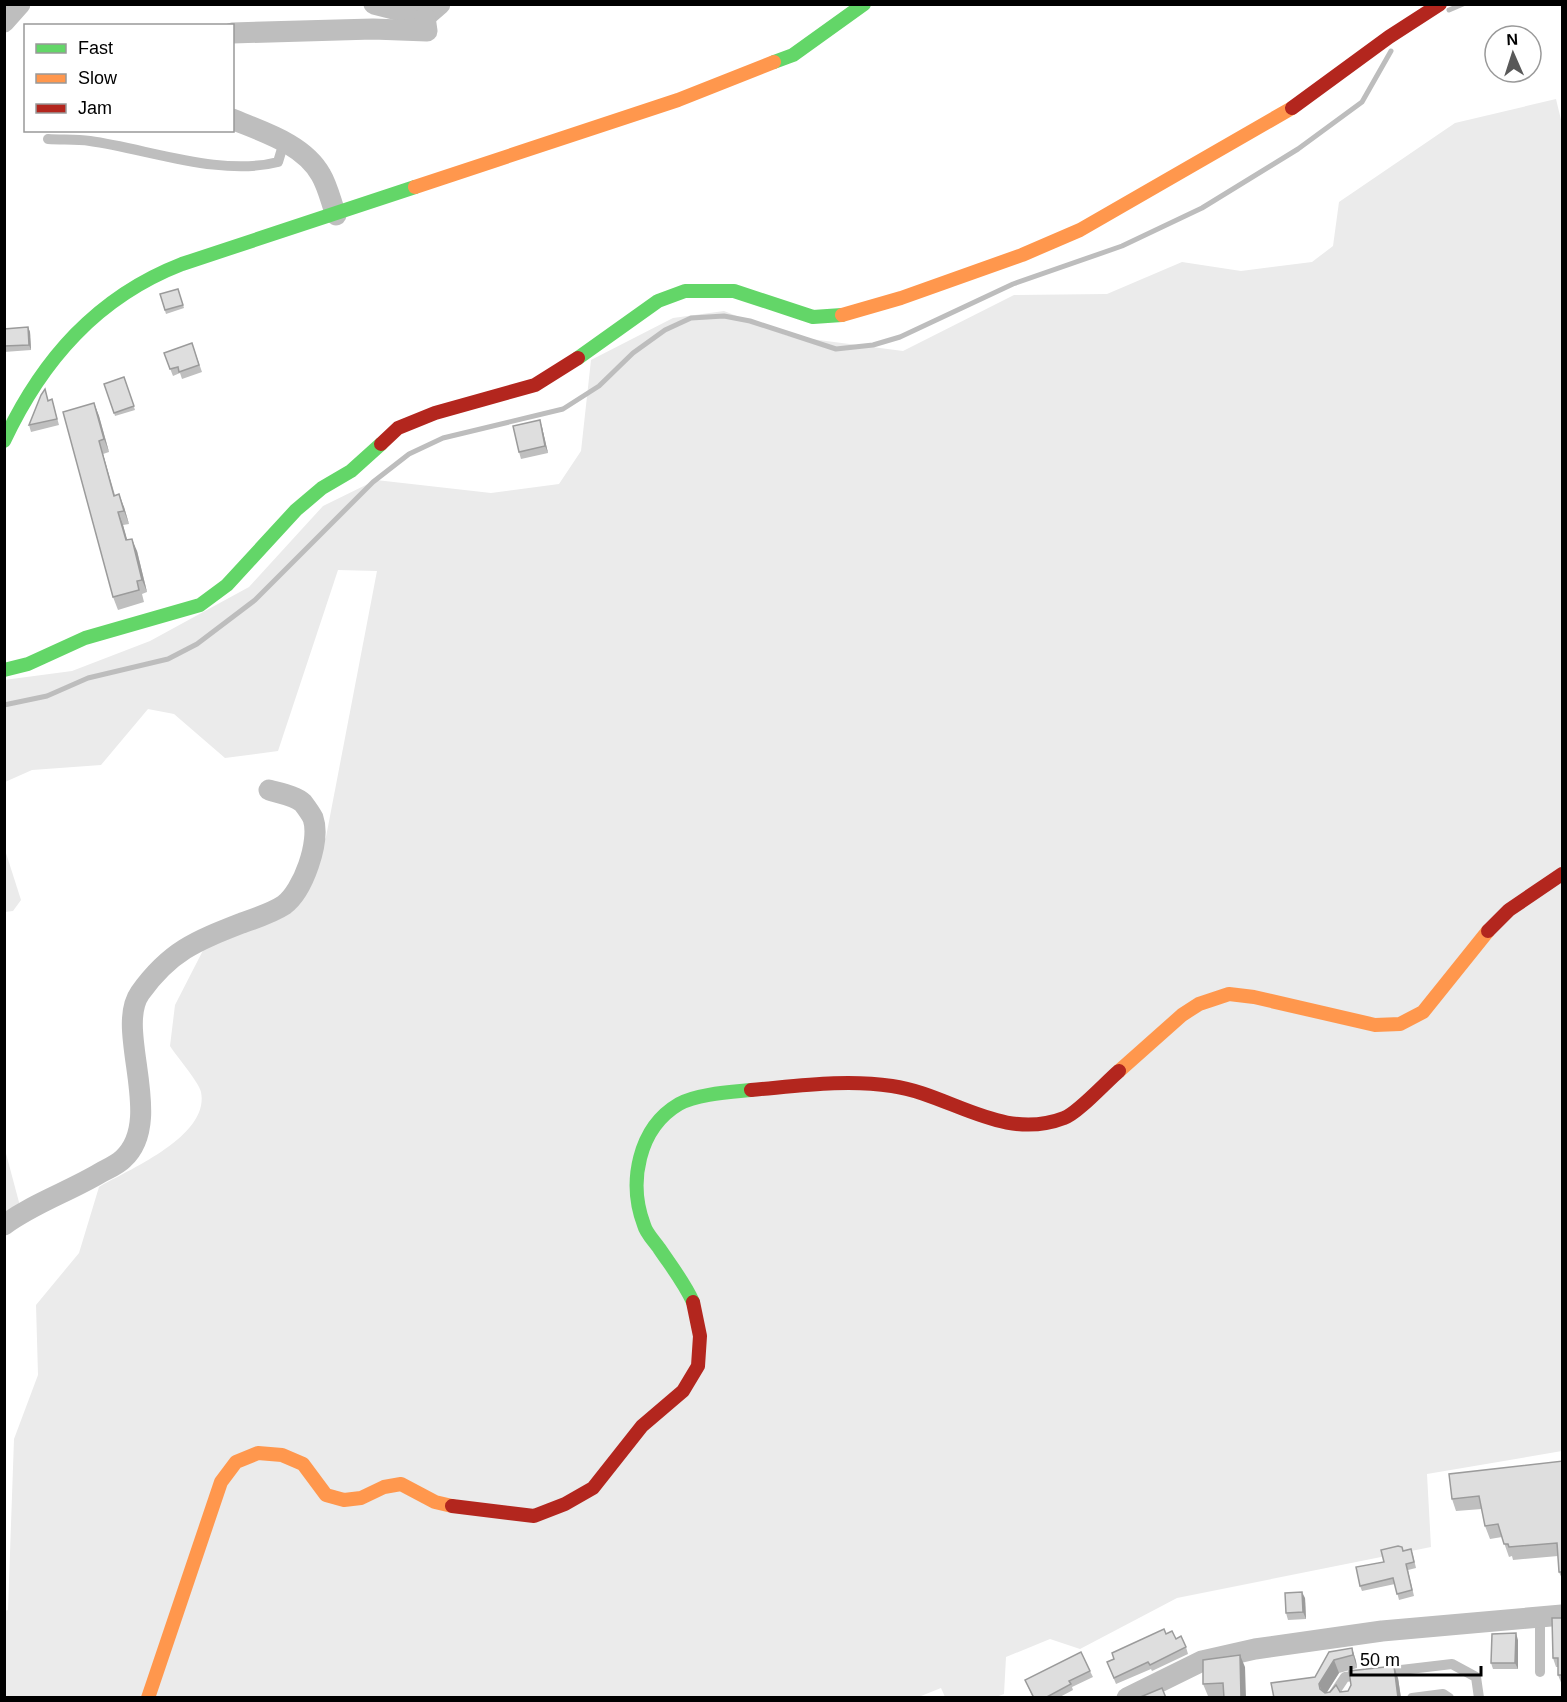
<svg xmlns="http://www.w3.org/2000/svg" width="1567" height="1702" font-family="Arial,sans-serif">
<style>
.green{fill:#ebebeb}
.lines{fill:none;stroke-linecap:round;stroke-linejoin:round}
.stream{stroke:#bdbdbd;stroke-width:5}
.lane{stroke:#bebebe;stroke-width:10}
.street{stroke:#bebebe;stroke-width:21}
.fast{stroke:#63d668;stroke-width:14}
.slow{stroke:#ff974d;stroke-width:14}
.jam{stroke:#b3261e;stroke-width:14}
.wall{fill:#bfbfbf}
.shaded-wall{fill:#9b9b9b}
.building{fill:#dedede;stroke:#9b9b9b;stroke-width:1.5}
</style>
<rect width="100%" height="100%" fill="#fff"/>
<g class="green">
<path d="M1556,99L1562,124V1451L1427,1474L1431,1547L1177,1598L1080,1649L1050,1639L1006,1657L1004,1694L996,1697H945L941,1688L916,1698L5,1697L4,1611L8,1610L14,1439L38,1375L36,1305L79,1253L99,1187C130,1169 210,1136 201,1092C198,1081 177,1057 170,1046L175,1005L215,927L300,893L326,837L377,571L338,570L278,751L225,758L174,714L148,709L101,765L32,770L5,782L4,680L72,671L150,641L249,587L323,506L376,480L491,493L559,484L581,451L591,360L673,318L724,311L788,336L903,351L1014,295L1107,294L1182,262L1241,271L1312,262L1333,246L1339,202L1455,123Z"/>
<polygon points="5,850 21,900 13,911 5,912"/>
<polygon points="4,1146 20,1206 4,1221"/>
</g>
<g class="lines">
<g class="stream">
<polyline points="1449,10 1463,4"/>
<polyline points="4,705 47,696 88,678 168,659 197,644 255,600 373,482 409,454 443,438 563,409 599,386 633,353 665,330 691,318 724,316 750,321 836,349 873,345 900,337 1013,284 1122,246 1202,208 1298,149 1362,102 1391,51"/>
</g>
<g class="lane">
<path d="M48,139C62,140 76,139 90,141C148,149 221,177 278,162L284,142"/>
<polyline points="1384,1672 1452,1664 1476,1677 1479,1698"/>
<polyline points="1540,1672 1540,1617"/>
<polyline points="1331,1698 1345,1677 1362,1675"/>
<polyline points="1412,1698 1443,1694 1449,1698"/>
</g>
<g class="street">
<polyline points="374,4 425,17 440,4"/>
<polyline points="4,22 20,4"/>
<polyline points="232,33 373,29 427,31 425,17"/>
<path d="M232,119C263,132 304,144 321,175C328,187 331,202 336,215"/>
<path d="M4,1225C34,1203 68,1192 100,1173C107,1169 117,1165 123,1159C166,1120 114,1030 140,993C170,951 196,941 242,923C256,918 272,913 284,905C303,891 321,841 313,818C311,814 306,807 303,803C296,796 279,793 269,790"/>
<polyline points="1127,1698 1202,1661 1255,1649 1382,1631 1562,1615"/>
</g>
<g class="fast">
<polyline points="774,62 793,55 864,4"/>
<polyline points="578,358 658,301 685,291 734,291 813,317 842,315"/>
<path d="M4,441C42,360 97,297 182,264L415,187"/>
<polyline points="4,670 28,664 85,638 200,605 227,585 296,510 322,488 351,471 381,444"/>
<path d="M693,1302C684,1282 671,1266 659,1248C654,1241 646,1233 644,1225C628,1183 638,1128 679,1104C696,1094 731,1092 751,1090"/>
</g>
<g class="slow">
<polyline points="415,187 678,100 774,62"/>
<polyline points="842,315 901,298 1022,255 1080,230 1292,108"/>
<polyline points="1119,1071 1182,1015 1199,1004 1229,994 1254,997 1375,1025 1400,1024 1423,1012 1488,931"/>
<polyline points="148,1698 221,1482 236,1462 258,1453 282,1455 303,1464 326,1495 344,1500 361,1498 384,1487 401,1484 435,1502 452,1506"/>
</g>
<g class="jam">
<polyline points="1292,108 1389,37 1440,4"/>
<polyline points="381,444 398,428 435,413 535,385 578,358"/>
<polyline points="1488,931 1509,910 1562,874"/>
<path d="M751,1090C798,1086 845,1079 892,1086C950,1094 1002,1142 1064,1118C1077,1114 1107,1081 1119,1071"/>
<polyline points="452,1506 534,1516 565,1504 593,1488 642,1426 683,1391 698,1366 700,1336 693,1302"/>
</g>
</g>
<g class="wall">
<polygon points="178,289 184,308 166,314 160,294"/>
<polygon points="28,327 30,332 31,350 4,352 4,329"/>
<polygon points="192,343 202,372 182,379 180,373 173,376 164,353"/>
<polygon points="124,377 135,410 115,416 104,384"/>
<polygon points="45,389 48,400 52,399 59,425 31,432 29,425"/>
<polygon points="94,403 99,416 109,452 103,454 115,495 124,507 129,524 123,525 127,540 137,551 147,592 142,594 144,602 118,610 113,597"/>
<polygon points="542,427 548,453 521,459 519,452"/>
<polygon points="1563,1461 1563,1581 1559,1572 1558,1556 1513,1560 1512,1556 1509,1557 1502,1537 1490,1539 1485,1526 1482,1509 1456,1511 1452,1499"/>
<polygon points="1402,1547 1403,1551 1411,1549 1413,1555 1416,1568 1408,1570 1414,1596 1399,1600 1395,1584 1362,1591 1360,1586 1384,1562"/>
<polygon points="1305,1598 1306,1619 1288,1620 1286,1613"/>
<polygon points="1563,1618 1563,1685 1562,1685 1558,1675 1558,1667 1556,1667 1553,1658"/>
<polygon points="1166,1634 1176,1639 1186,1647 1188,1654 1152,1671 1151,1669 1116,1684 1107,1662 1114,1659 1112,1653"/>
<polygon points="1518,1640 1518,1669 1493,1669 1491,1663"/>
<polygon points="1352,1648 1356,1661 1357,1668 1339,1673 1326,1693 1348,1691 1398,1678 1401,1698 1274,1698 1315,1677 1329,1652"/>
<polygon points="1245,1667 1224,1696 1208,1696 1203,1684"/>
<polygon points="1090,1671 1093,1677 1072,1687 1073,1690 1058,1698 1033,1698 1025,1680"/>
</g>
<g class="shaded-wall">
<polygon points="28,327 30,332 31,350 29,345"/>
<polygon points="94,403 99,416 109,452 104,439"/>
<polygon points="540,420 542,427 548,453 545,446"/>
<polygon points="99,441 103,454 118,509 114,496"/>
<polygon points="119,494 124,507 129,524 124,511"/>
<polygon points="118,512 123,525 131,553 126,540"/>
<polygon points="132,539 137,551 147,592 142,580"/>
<polygon points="1302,1592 1305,1598 1306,1619 1303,1612"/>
<polygon points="1516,1633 1518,1640 1518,1669 1515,1663"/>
<polygon points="1352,1648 1356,1661 1357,1668 1353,1655"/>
<polygon points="1240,1655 1245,1667 1246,1698 1241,1698"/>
<polygon points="1334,1660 1339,1673 1324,1697 1319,1684"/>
<polygon points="1394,1666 1398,1678 1401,1698 1398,1698"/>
</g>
<g class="building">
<polygon points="178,289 183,305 165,310 160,294"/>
<polygon points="28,327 29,345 4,346 4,329"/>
<polygon points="192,343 199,365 179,372 178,367 170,369 164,353"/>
<polygon points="124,377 134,406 114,413 104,384"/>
<polygon points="45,389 48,401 52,399 57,419 29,425 41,395"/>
<polygon points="94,403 104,439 99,441 114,496 119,494 124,511 118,512 126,540 132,539 142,580 137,581 139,590 113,597 63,412"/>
<polygon points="540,420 545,446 519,452 513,426"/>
<polygon points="1563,1461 1563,1572 1559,1572 1557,1543 1509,1547 1508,1544 1504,1544 1498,1524 1485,1526 1479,1496 1452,1499 1449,1474"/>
<polygon points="1398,1546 1402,1547 1403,1551 1411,1549 1414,1562 1406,1564 1412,1590 1397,1594 1393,1578 1360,1586 1356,1567 1384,1562 1381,1550"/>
<polygon points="1302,1592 1303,1612 1286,1613 1285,1593"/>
<polygon points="1552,1618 1563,1618 1563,1675 1558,1675 1558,1658 1553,1658"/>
<polygon points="1164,1629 1166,1634 1172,1631 1176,1639 1181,1636 1186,1647 1150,1665 1148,1662 1114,1678 1107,1662 1114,1659 1112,1653"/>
<polygon points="1516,1633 1515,1663 1491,1663 1492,1634"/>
<polygon points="1352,1648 1353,1655 1334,1660 1319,1684 1320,1689 1325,1693 1330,1692 1336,1685 1340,1692 1348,1691 1351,1685 1349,1671 1394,1666 1398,1698 1274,1698 1271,1683 1315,1677 1329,1652"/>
<polygon points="1081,1652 1090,1671 1069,1681 1071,1684 1045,1698 1034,1698 1025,1680"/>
<polygon points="1240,1655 1241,1698 1224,1698 1223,1683 1203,1684 1203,1660"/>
<polygon points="1162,1688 1166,1698 1138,1698"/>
</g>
<rect width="1567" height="1702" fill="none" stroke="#000000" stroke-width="12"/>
<rect x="24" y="24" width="210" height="108" fill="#ffffff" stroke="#999999" stroke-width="1.5"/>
<rect x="36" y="44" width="30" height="9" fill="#63d668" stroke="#999999" stroke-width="1.5"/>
<text x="78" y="54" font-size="18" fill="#000000">Fast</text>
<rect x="36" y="74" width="30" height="9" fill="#ff974d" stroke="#999999" stroke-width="1.5"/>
<text x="78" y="84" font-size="18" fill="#000000">Slow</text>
<rect x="36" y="104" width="30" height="9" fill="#b3261e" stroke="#999999" stroke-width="1.5"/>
<text x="78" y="114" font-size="18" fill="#000000">Jam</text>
<g transform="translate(1513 54) rotate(357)"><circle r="28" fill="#ffffff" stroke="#999999" stroke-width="1.5"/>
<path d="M0-4.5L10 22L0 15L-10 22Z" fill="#595959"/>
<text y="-9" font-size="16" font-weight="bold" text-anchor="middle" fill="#000000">N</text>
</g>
<path d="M1351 1666v9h130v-9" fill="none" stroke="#000000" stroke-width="3"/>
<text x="1360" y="1666" font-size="18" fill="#000000" stroke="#ffffff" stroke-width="4.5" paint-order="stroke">50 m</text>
</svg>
